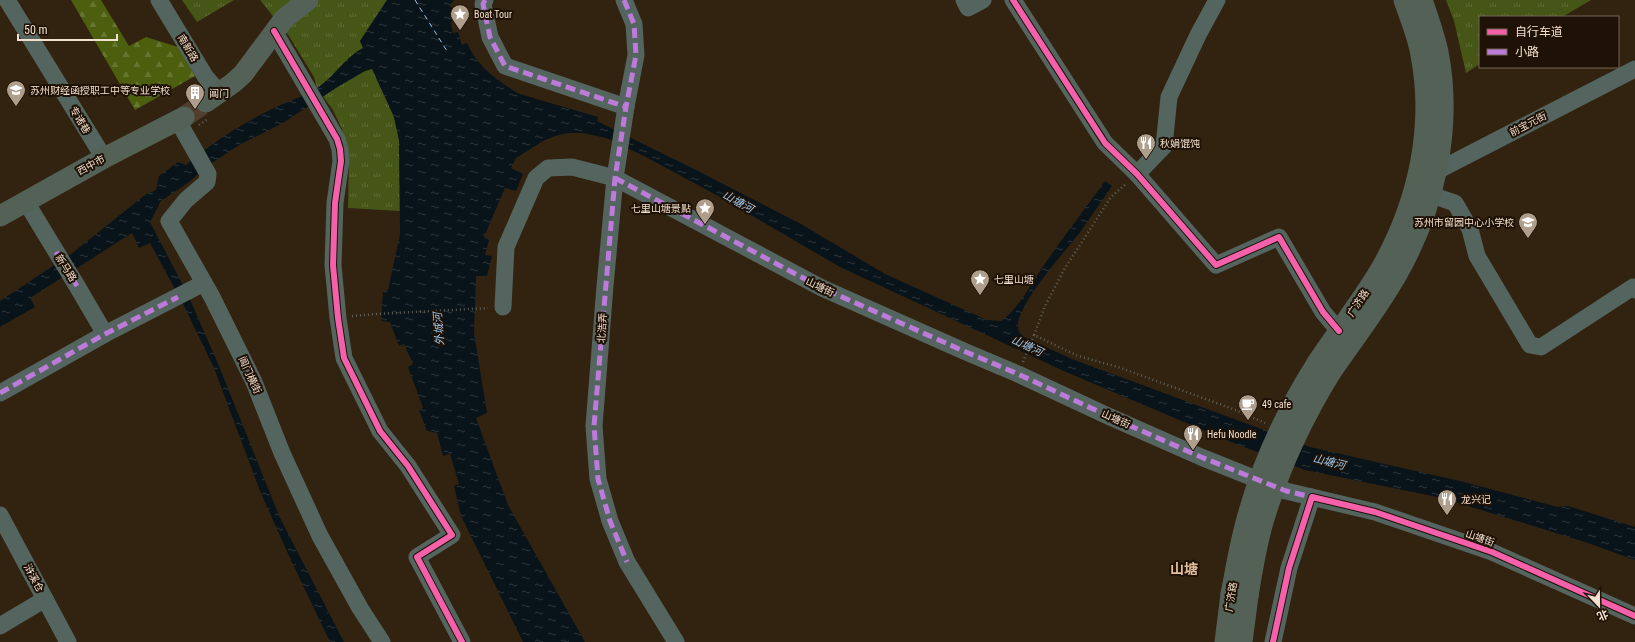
<svg xmlns="http://www.w3.org/2000/svg" width="1635" height="642" font-family="'Roboto Condensed','Noto Sans SC',sans-serif">
<style>
.forest{fill:url(#forest-firs)}
.park{fill:url(#park-tufts)}
.water{fill:url(#water-ripples)}
.lines{fill:none;stroke-linecap:round;stroke-linejoin:round}
.ferry{stroke:#9dc7ec;stroke-width:1;stroke-dasharray:5 4;stroke-linecap:butt}
.major-tunnel{stroke:#4f3f2c;stroke-width:21;stroke-dasharray:21 10;stroke-linecap:butt}
.path{stroke:#60635a;stroke-width:2.5;stroke-dasharray:1 3;stroke-linecap:butt}
.minor{stroke:#54645f;stroke-width:17}
.major{stroke:#536157;stroke-width:21}
.major-bridge{stroke:#536157;stroke-width:21}
.quiet{stroke:#bd7bd9;stroke-width:5;stroke-dasharray:10 5;stroke-linecap:butt}
.cycleway-casing{stroke:#1e1105;stroke-width:8}
.cycleway{stroke:#f560ab;stroke-width:6}
.labels{text-anchor:middle;dominant-baseline:central;stroke-width:4;stroke-linejoin:round;paint-order:stroke}
.poi-label{font-size:10px;fill:#f4e0ce;stroke:#1e1105;text-anchor:start}
.street-label{font-size:10px;fill:#f4e0ce;stroke:#1e1105}
.water-label{font-size:11px;font-style:italic;fill:#9dc7ec;stroke:#1e1105}
.district-label{font-size:14px;font-weight:bold;fill:#e3bd9a;stroke:#1e1105}
</style>
<defs>
<pattern id="forest-firs" width="22" height="20" patternUnits="userSpaceOnUse"><rect width="22" height="20" fill="#4b5f0e"/><path d="M5 1l3.5 6h-7zM16 11l3.5 6h-7z" fill="#667630"/></pattern>
<pattern id="park-tufts" width="24" height="20" patternUnits="userSpaceOnUse"><rect width="24" height="20" fill="#465617"/><path d="M3 7l-1-3M5 7V3M7 7l1-3M15 17l-1-3M17 17v-4M19 17l1-3" fill="none" stroke="#616e38"/></pattern>
<pattern id="water-ripples" width="26" height="14" patternUnits="userSpaceOnUse"><rect width="26" height="14" fill="#09131a"/><path d="M2 4q2-2 4 0t4 0M15 11q2-2 4 0t4 0" fill="none" stroke="#2d353a"/></pattern>
</defs>
<rect width="100%" height="100%" fill="#322310"/>
<polygon class="forest" points="71,0 101,0 129,46 146,37 178,47 195,76 135,110"/>
<g class="park">
<polygon points="182,0 234,0 197,22"/>
<path d="M260,0H387L360,41C375,73 394,105 399,140L400,211L348,208L349,158L342,129L333,110L317,88L314,77L289,36Z"/>
<polygon points="1446,0 1591,0 1562,17 1480,17 1480,64 1466,73 1454,21"/>
</g>
<path class="water" d="M387,0H454L450,6L456,11L451,23L453,33L458,32L462,45L467,43C477,66 498,82 520,94L598,117L597,121L700,172L801,224L885,274L987,320L1001,321C1021,306 1030,285 1044,265C1063,237 1085,209 1105,181L1112,186C1102,201 1091,216 1081,231C1066,251 1017,303 1018,327C1018,332 1021,334 1024,337L1072,359L1310,447L1460,481L1558,507L1568,506L1635,527V560L1585,542L1442,498L1305,470L1236,444L1066,372L840,267L718,196L646,157L606,138L583,133H568L555,136L543,141L516,158L511,168L523,174L516,191L505,188L484,237L489,240L485,255L492,256L487,276H476L474,333L487,413L476,418L508,505L585,642H523L461,516L454,486L459,484L450,454L443,456L437,433L427,431L419,410L423,408L408,367L413,364L404,344L399,346L390,322L381,321L383,292L388,290L400,234L399,140L394,117L372,69L365,71L336,88L283,123L241,144L207,166L189,182L161,201L150,222L188,295L219,366L280,518L344,642H330L289,556L260,491L214,368L183,304L150,243L139,248L132,233L30,298L35,307L0,327V301L71,254L145,195L156,190L159,176L178,162L186,165C212,142 245,122 276,107C289,101 305,96 317,88C334,77 345,57 363,48L360,41Z"/>
<g class="lines">
<polyline class="ferry" points="415,0 447,51"/>
<polyline class="major-tunnel" points="184,117 206,102"/>
<g class="path">
<polyline points="199,125 208,119"/>
<polyline points="352,316 376,314 488,308"/>
<polyline points="1034,335 1045,306 1065,268 1111,197 1127,183"/>
<polyline points="1023,362 1034,335 1078,356 1118,367 1233,409 1265,423"/>
</g>
<g class="minor">
<polyline points="7,0 104,158"/>
<polyline points="159,0 205,76 219,93"/>
<polyline points="485,0 483,4 490,37 505,66 626,107"/>
<polyline points="624,0 634,24 636,55 626,107 615,178 605,286 594,426 598,479 610,521 627,562 676,642"/>
<polyline points="964,0 968,8 983,0"/>
<polyline points="1013,0 1105,143 1137,174 1216,265 1279,237 1323,312 1339,331"/>
<polyline points="274,31 337,139 340,149 341,161 335,203 333,265 338,318 344,358 380,431 408,466 452,535 417,557 462,642"/>
<polyline points="178,121 208,174 207,182 186,200 169,221 212,297 254,382 282,453 320,536 360,608 382,642"/>
<polyline points="1426,170 1437,171 1635,69"/>
<polyline points="1137,174 1164,146 1169,97 1198,35 1217,0"/>
<polyline points="1419,191 1455,203 1470,229 1477,256 1530,345 1541,347 1633,287 1635,290"/>
<polyline points="26,202 77,286 105,334"/>
<polyline points="503,307 506,247 536,178 548,168 572,167 615,178 822,288 966,352 1018,374 1108,416 1201,457 1286,491 1375,512 1492,552 1635,616"/>
<polyline points="0,393 105,334 204,283"/>
<polyline points="0,515 68,642"/>
<polyline points="0,626 45,599"/>
<polyline points="1273,642 1289,568 1312,497"/>
</g>
<g class="major">
<polyline points="206,102 233,83 243,74 284,19 308,0"/>
<polyline points="0,216 104,158 184,117"/>
<path d="M1317,363C1338,331 1363,300 1382,267C1418,203 1435,128 1421,55C1418,36 1410,18 1404,0"/>
<path d="M1331,372C1353,340 1377,309 1396,276C1434,210 1453,129 1438,52C1434,34 1428,17 1422,0"/>
<polyline points="1225,642 1231,594"/>
<polyline points="1242,642 1248,596"/>
</g>
<g class="major-bridge">
<path d="M1231,594C1236,569 1240,543 1247,519C1262,463 1286,412 1317,363"/>
<path d="M1248,596C1252,571 1256,546 1263,522C1279,468 1302,419 1331,372"/>
</g>
<g class="quiet">
<polyline points="485,0 483,4 490,37 505,66 626,107"/>
<polyline points="624,0 634,24 636,55 626,107 615,178 594,426 598,479 610,521 627,562"/>
<polyline points="615,178 822,288 966,352 1018,374 1108,416 1201,457 1286,491 1312,497"/>
<polyline points="56,252 77,286"/>
<polyline points="0,393 105,334 178,297"/>
</g>
<defs>
<g id="cycleway">
<polyline points="1013,0 1105,143 1137,174 1216,265 1279,237 1323,312 1339,331"/>
<polyline points="274,31 337,139 340,149 341,161 335,203 333,265 338,318 344,358 380,431 408,466 452,535 417,557 462,642"/>
<polyline points="1273,642 1289,568 1312,497 1375,512 1492,552 1635,616"/>
</g>
</defs>
<use href="#cycleway" class="cycleway-casing"/>
<use href="#cycleway" class="cycleway"/>
</g>
<defs>
<symbol id="sight-pin" viewBox="-11 -11 22 30"><path d="M0 17L-7.5 6A9.5 9.5 0 1 1 7.5 6Z" fill="#b09e8c" stroke="#1e1105"/><path d="M0-6L1.8-2.2L6-1.7L2.9 1.2L3.7 5.4L0 3.3L-3.7 5.4L-2.9 1.2L-6-1.7L-1.8-2.2Z" fill="#fff"/></symbol>
<symbol id="university-pin" viewBox="-11 -11 22 30"><path d="M0 17L-7.5 6A9.5 9.5 0 1 1 7.5 6Z" fill="#b09e8c" stroke="#1e1105"/><path d="M0-5L7-2L0 1L-7-2ZM-4 1L0 2.5L4 1V4Q0 6-4 4Z" fill="#fff"/></symbol>
<symbol id="building-pin" viewBox="-11 -11 22 30"><path d="M0 17L-7.5 6A9.5 9.5 0 1 1 7.5 6Z" fill="#b09e8c" stroke="#1e1105"/><path d="M-4-6H4V6H1V3H-1V6H-4ZM-2.5-4.3h1.7v1.8h-1.7ZM.8-4.3h1.7v1.8H.8ZM-2.5-1h1.7V.8h-1.7ZM.8-1h1.7V.8H.8Z" fill="#fff"/></symbol>
<symbol id="restaurant-pin" viewBox="-11 -11 22 30"><path d="M0 17L-7.5 6A9.5 9.5 0 1 1 7.5 6Z" fill="#b09e8c" stroke="#1e1105"/><path d="M-5-6h1v4h1v-4h1v4h1v-4h1v5L-1.5 .5V6h-2V.5L-5-1ZM5-6V6H3V1.5H1.5Q1.5-4 5-6Z" fill="#fff"/></symbol>
<symbol id="school-pin" viewBox="-11 -11 22 30"><path d="M0 17L-7.5 6A9.5 9.5 0 1 1 7.5 6Z" fill="#b09e8c" stroke="#1e1105"/><path d="M0-5L7-2L0 1L-7-2ZM-4 1L0 2.5L4 1V4Q0 6-4 4Z" fill="#fff"/></symbol>
<symbol id="cafe-pin" viewBox="-11 -11 22 30"><path d="M0 17L-7.5 6A9.5 9.5 0 1 1 7.5 6Z" fill="#b09e8c" stroke="#1e1105"/><path d="M-5.5-4.5H6V0H3Q3 3.5 0 3.5H-2.5Q-5.5 3.5-5.5 0ZM3-3.2v2h1.7v-2ZM-6 4.5H4V6H-6Z" fill="#fff"/></symbol>
</defs>
<g fill-rule="evenodd">
<use href="#sight-pin" x="449" y="3" width="22" height="30"/>
<use href="#university-pin" x="5" y="79" width="22" height="30"/>
<use href="#building-pin" x="184" y="82" width="22" height="30"/>
<use href="#restaurant-pin" x="1135" y="132" width="22" height="30"/>
<use href="#sight-pin" x="694" y="197" width="22" height="30"/>
<use href="#school-pin" x="1517" y="211" width="22" height="30"/>
<use href="#sight-pin" x="969" y="268" width="22" height="30"/>
<use href="#cafe-pin" x="1237" y="393" width="22" height="30"/>
<use href="#restaurant-pin" x="1182" y="423" width="22" height="30"/>
<use href="#restaurant-pin" x="1436" y="488" width="22" height="30"/>
</g>
<g class="labels">
<g class="poi-label">
<text x="474" y="14">Boat Tour</text>
<text x="30" y="90">苏州财经函授职工中等专业学校</text>
<text x="209" y="93">阊门</text>
<text x="1160" y="143">秋娟馄饨</text>
<text x="691" y="208" text-anchor="end">七里山塘景點</text>
<text x="1514" y="222" text-anchor="end">苏州市留园中心小学校</text>
<text x="994" y="279">七里山塘</text>
<text x="1262" y="404">49 cafe</text>
<text x="1207" y="434">Hefu Noodle</text>
<text x="1461" y="499">龙兴记</text>
</g>
<g class="street-label">
<text transform="translate(188 48) rotate(59)">南新路</text>
<text transform="translate(80 120) rotate(59)">专诸巷</text>
<text transform="translate(1528 124) rotate(-27)">前宝元街</text>
<text transform="translate(91 165) rotate(-29)">西中市</text>
<text transform="translate(66 268) rotate(58)">新马路</text>
<text transform="translate(820 287) rotate(26)">山塘街</text>
<text transform="translate(1358 303) rotate(-56)">广济路</text>
<text transform="translate(602 328) rotate(-86)">北浩弄</text>
<text transform="translate(250 375) rotate(65)">阊门横街</text>
<text transform="translate(1116 419) rotate(24)">山塘街</text>
<text transform="translate(1480 538) rotate(20)">山塘街</text>
<text transform="translate(34 578) rotate(62)">浒溪仓</text>
<text transform="translate(1231 597) rotate(-81)">广济路</text>
</g>
<g class="water-label">
<text transform="translate(738 202) rotate(29)">山塘河</text>
<text transform="translate(439 329) rotate(-94)">外城河</text>
<text transform="translate(1027 346) rotate(25)">山塘河</text>
<text transform="translate(1329 462) rotate(14)">山塘河</text>
</g>
<g class="district-label">
<text x="1184" y="569">山塘</text>
</g>
</g>
<rect x="1479" y="16" width="140" height="52" fill="#1e1105" stroke="#746455"/>
<rect x="1487" y="29" width="20" height="6" fill="#f560ab" stroke="#746455"/>
<text x="1515" y="36" font-size="12" fill="#f4e0ce">自行车道</text>
<rect x="1487" y="49" width="20" height="6" fill="#bd7bd9" stroke="#746455"/>
<text x="1515" y="56" font-size="12" fill="#f4e0ce">小路</text>
<g transform="translate(1599 606) rotate(158)" stroke="#1e1105" stroke-width="3" paint-order="stroke">
<path d="M0-3L7 15L0 10L-7 15Z" fill="#f4e0ce"/>
<text y="-6" font-size="11" font-weight="bold" text-anchor="middle" fill="#f4e0ce">北</text>
</g>
<path d="M18 34v6h99v-6" fill="none" stroke="#f4e0ce" stroke-width="2"/>
<text x="24" y="34" font-size="12" fill="#f4e0ce" stroke="#1e1105" stroke-width="3" paint-order="stroke">50 m</text>
</svg>
